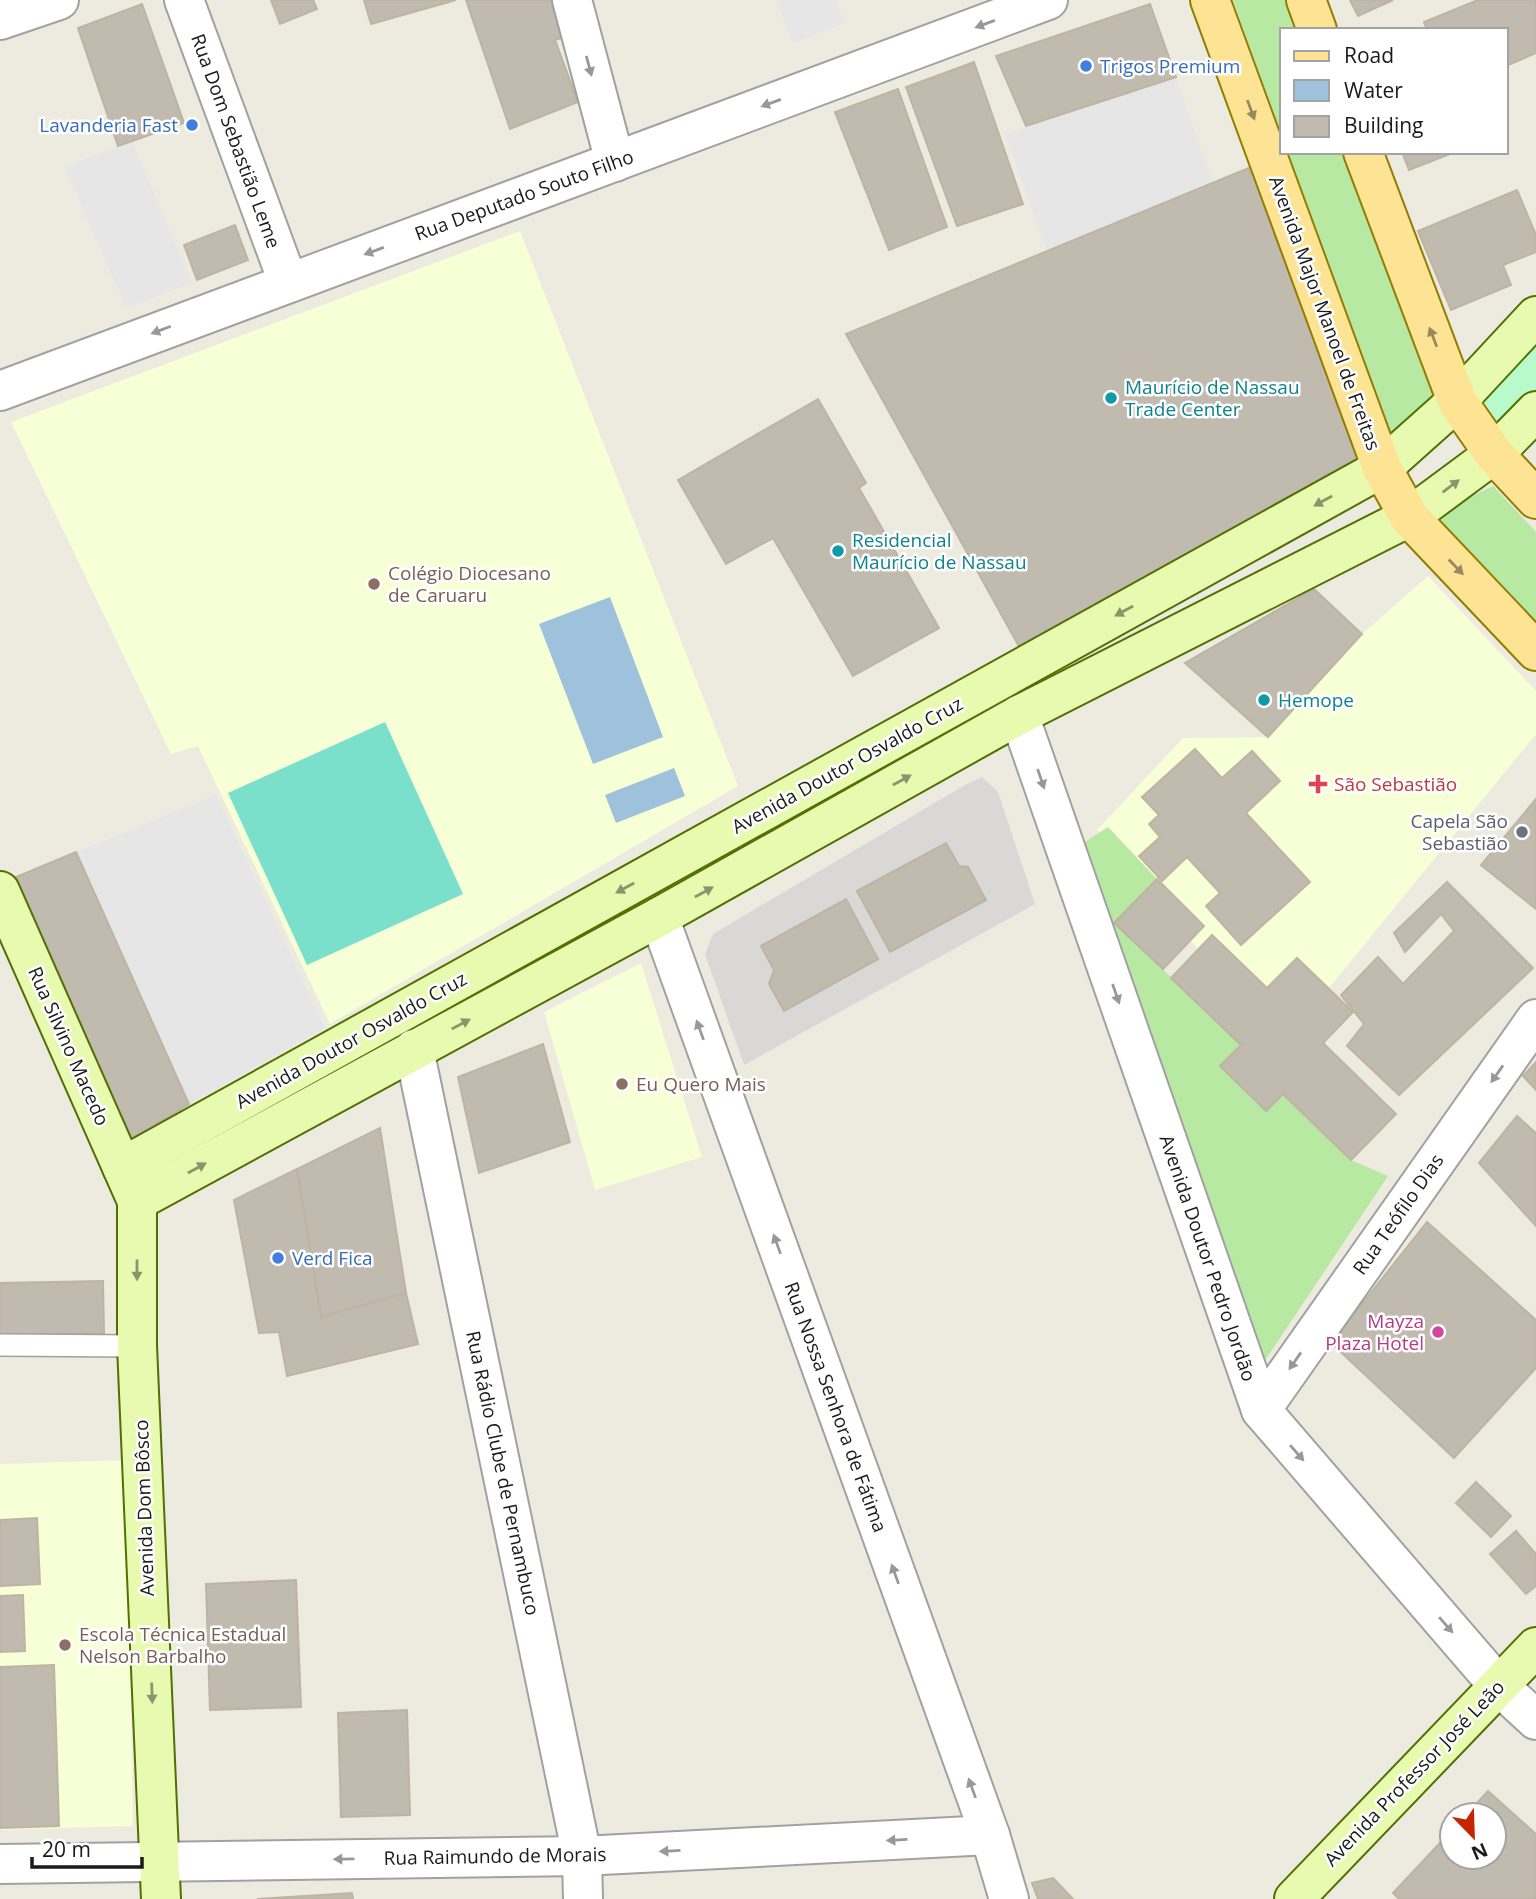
<svg xmlns="http://www.w3.org/2000/svg" width="1536" height="1899" font-family="'Open Sans',sans-serif">
<style>
.residential{fill:#d9d8d7}
.education{fill:#f7ffd6}
.grass{fill:#b8e9a3}
.park{fill:#b9facb}
.pitch{fill:#7adfcb}
.parking{fill:#e6e6e6}
.water{fill:#9ec2dc}
.building{fill:#c0baaf;stroke:#beb4a2;stroke-width:2}
.lines{fill:none;stroke-linecap:round;stroke-linejoin:round}
.lane-casing{stroke:#a1a1a1;stroke-width:24}
.street-casing{stroke:#a1a1a1;stroke-width:42}
.secondary-casing{stroke:#507003;stroke-width:42}
.primary-casing{stroke:#917d00;stroke-width:42}
.lane{stroke:#fff;stroke-width:21}
.street{stroke:#fff;stroke-width:38}
.secondary{stroke:#e8fab0;stroke-width:38}
.primary{stroke:#fde494;stroke-width:38}
.oneway{fill:#989898}
.oneway2{fill:#97895d}
.oneway3{fill:#8b956c}
.shop-dot{fill:#3f7fe0;stroke:#fff;stroke-width:2.5}
.culture-dot{fill:#0f9aa8;stroke:#fff;stroke-width:2.5}
.education-dot{fill:#8d6e63;stroke:#fff;stroke-width:2.5}
.health-dot{fill:#e0444e;stroke:#fff;stroke-width:2.5}
.worship-dot{fill:#6b7280;stroke:#fff;stroke-width:2.5}
.hotel-dot{fill:#d1479c;stroke:#fff;stroke-width:2.5}
.labels{text-anchor:middle;dominant-baseline:central;stroke-width:5;stroke-linejoin:round;paint-order:stroke}
.shop-label{font-size:19px;fill:#366cbe;stroke:#fff;text-anchor:start}
.street-label{font-size:19px;fill:#1a1a1a;stroke:#fff}
.culture-label{font-size:19px;fill:#0d838f;stroke:#fff;text-anchor:start}
.education-label{font-size:19px;fill:#785e54;stroke:#fff;text-anchor:start}
.health-label{font-size:19px;fill:#be3a42;stroke:#fff;text-anchor:start}
.worship-label{font-size:19px;fill:#5b616d;stroke:#fff;text-anchor:end}
.hotel-label{font-size:19px;fill:#b23c85;stroke:#fff;text-anchor:end}
</style>
<rect width="100%" height="100%" fill="#edebdf"/>
<polygon class="residential" points="982,777 998,792 1035,904 744,1065 705,954 713,934 965,785"/>
<g class="education">
<polygon points="520,231 738,786 330,1024 198,746 171,754 11,422"/>
<polygon points="1428,576 1536,691 1536,734 1281,1047 1097,830 1183,738 1268,737 1362,634"/>
<polygon points="641,963 702,1157 595,1190 544,1012"/>
<polygon points="127,1460 133,1826 0,1830 0,1464"/>
</g>
<g class="grass">
<polygon points="1233,0 1288,0 1299,30 1282,30 1282,136"/>
<polygon points="1288,152 1346,152 1440,401 1396,445"/>
<polygon points="1493,486 1536,532 1536,621 1434,515"/>
<polygon points="1108,827 1157,879 1115,923 1241,1045 1221,1066 1265,1111 1283,1094 1351,1160 1388,1176 1258,1371 1077,847"/>
</g>
<polygon class="park" points="1536,332 1536,397 1495,440 1472,401"/>
<polygon class="pitch" points="385,722 463,894 307,965 228,793"/>
<g class="parking">
<polygon points="776,0 835,0 845,23 793,44"/>
<polygon points="1176,77 1213,183 1047,251 1005,135"/>
<polygon points="132,141 192,283 126,308 65,167"/>
<polygon points="216,795 325,1028 189,1104 76,852"/>
</g>
<g class="water">
<polygon points="610,597 663,737 593,764 539,624"/>
<polygon points="674,768 685,796 616,823 605,795"/>
</g>
<g class="building">
<polygon points="271,0 313,0 317,9 280,24"/>
<polygon points="364,0 456,0 371,24"/>
<polygon points="466,0 561,0 570,35 555,40 578,102 510,129"/>
<polygon points="1350,0 1393,0 1358,16"/>
<polygon points="1478,0 1536,0 1536,53 1506,66 1506,30 1427,30 1424,22"/>
<polygon points="142,4 184,123 118,146 78,28"/>
<polygon points="1150,4 1176,77 1026,126 996,56"/>
<polygon points="974,62 1023,204 957,226 906,87"/>
<polygon points="898,89 947,227 889,250 835,112"/>
<polygon points="1402,152 1455,152 1409,170"/>
<polygon points="1251,167 1365,462 1022,652 846,334"/>
<polygon points="1517,190 1536,235 1536,252 1503,265 1511,285 1451,310 1418,231"/>
<polygon points="235,225 248,260 197,280 184,245"/>
<polygon points="818,399 866,483 859,488 939,628 853,676 773,538 726,564 678,480"/>
<polygon points="1314,589 1362,634 1268,737 1185,663"/>
<polygon points="1195,749 1222,778 1252,751 1280,781 1246,813 1310,882 1241,945 1206,906 1220,893 1187,857 1162,881 1139,856 1160,837 1149,824 1159,815 1142,797"/>
<polygon points="1536,799 1536,909 1481,865"/>
<polygon points="946,843 959,866 968,867 986,900 890,952 857,891"/>
<polygon points="76,852 189,1104 132,1139 16,877"/>
<polygon points="1157,879 1204,926 1163,969 1114,923"/>
<polygon points="1447,882 1533,968 1399,1095 1347,1046 1364,1024 1341,995 1378,957 1403,984 1454,931 1441,914 1405,952 1394,933"/>
<polygon points="846,899 878,959 784,1011 769,984 774,970 761,946"/>
<polygon points="1212,935 1267,988 1297,958 1353,1012 1323,1043 1396,1114 1351,1160 1283,1094 1266,1111 1220,1066 1241,1045 1171,978"/>
<polygon points="543,1044 570,1142 479,1173 458,1077"/>
<polygon points="1536,1062 1536,1090 1523,1076"/>
<polygon points="1517,1116 1536,1133 1536,1226 1479,1163"/>
<polygon points="380,1128 406,1293 321,1317 297,1169"/>
<polygon points="297,1169 321,1317 406,1293 418,1344 287,1376 279,1332 259,1333 234,1200"/>
<polygon points="1427,1222 1536,1320 1536,1368 1454,1458 1331,1343"/>
<polygon points="103,1281 104,1333 0,1335 0,1283"/>
<polygon points="1476,1482 1511,1516 1491,1537 1456,1503"/>
<polygon points="37,1518 40,1584 0,1586 0,1520"/>
<polygon points="1516,1531 1536,1554 1536,1586 1526,1594 1490,1554"/>
<polygon points="296,1580 301,1707 210,1710 206,1584"/>
<polygon points="23,1595 25,1651 0,1652 0,1596"/>
<polygon points="54,1665 59,1826 0,1828 0,1667"/>
<polygon points="407,1710 410,1815 341,1817 338,1713"/>
<polygon points="1488,1791 1536,1834 1536,1899 1399,1899 1393,1893 1452,1830 1452,1857 1494,1857 1494,1815 1466,1815"/>
<polygon points="1053,1878 1073,1899 1038,1899 1032,1883"/>
<polygon points="352,1893 353,1899 257,1899"/>
</g>
<g class="lines">
<defs>
<polyline id="lane" points="0,1345 137,1346"/>
<g id="street">
<polyline points="184,0 288,282"/>
<polyline points="572,0 615,162"/>
<polyline points="0,20 59,0"/>
<polyline points="0,391 1048,0"/>
<polyline points="1019,715 1261,1410 1498,1685 1536,1720"/>
<polyline points="659,917 990,1835 1009,1899"/>
<polyline points="414,1049 582,1856 583,1899"/>
<polyline points="1261,1410 1536,1019"/>
<polyline points="0,1864 582,1856 990,1835"/>
</g>
<g id="secondary">
<polyline points="0,891 137,1201 137,1346 161,1899"/>
<polyline points="122,1167 1382,468 1457,401 1536,316"/>
<polyline points="137,1201 659,917 1019,715 1409,517 1494,454 1536,411"/>
<polyline points="1294,1899 1536,1647"/>
</g>
<g id="primary">
<polyline points="1210,0 1382,468 1409,517 1536,651"/>
<polyline points="1306,0 1317,30"/>
<polyline points="1363,152 1457,401 1494,454 1536,499"/>
</g>
</defs>
<use href="#lane" class="lane-casing"/>
<use href="#street" class="street-casing"/>
<use href="#secondary" class="secondary-casing"/>
<use href="#primary" class="primary-casing"/>
<use href="#lane" class="lane"/>
<use href="#street" class="street"/>
<use href="#secondary" class="secondary"/>
<use href="#primary" class="primary"/>
</g>
<defs><path id="oneway-solid" d="M-6-.8H1V-3.2L6.5 0L1 3.2V.8H-6Z" transform="scale(1.75)"/></defs>
<g class="oneway">
<use href="#oneway-solid" transform="translate(985 24) rotate(160)"/>
<use href="#oneway-solid" transform="translate(589 66) rotate(75)"/>
<use href="#oneway-solid" transform="translate(771 103) rotate(160)"/>
<use href="#oneway-solid" transform="translate(374 251) rotate(160)"/>
<use href="#oneway-solid" transform="translate(161 330) rotate(159)"/>
<use href="#oneway-solid" transform="translate(1041 779) rotate(71)"/>
<use href="#oneway-solid" transform="translate(1116 994) rotate(71)"/>
<use href="#oneway-solid" transform="translate(700 1030) rotate(-110)"/>
<use href="#oneway-solid" transform="translate(1497 1074) rotate(125)"/>
<use href="#oneway-solid" transform="translate(777 1244) rotate(-110)"/>
<use href="#oneway-solid" transform="translate(1295 1361) rotate(125)"/>
<use href="#oneway-solid" transform="translate(1297 1453) rotate(49)"/>
<use href="#oneway-solid" transform="translate(895 1574) rotate(-110)"/>
<use href="#oneway-solid" transform="translate(1446 1625) rotate(49)"/>
<use href="#oneway-solid" transform="translate(972 1788) rotate(-110)"/>
<use href="#oneway-solid" transform="translate(897 1840) rotate(177)"/>
<use href="#oneway-solid" transform="translate(670 1851) rotate(177)"/>
<use href="#oneway-solid" transform="translate(344 1859) rotate(179)"/>
</g>
<g class="oneway2">
<use href="#oneway-solid" transform="translate(1251 110) rotate(70)"/>
<use href="#oneway-solid" transform="translate(1433 337) rotate(-111)"/>
<use href="#oneway-solid" transform="translate(1456 567) rotate(46)"/>
</g>
<g class="oneway3">
<use href="#oneway-solid" transform="translate(1451 486) rotate(-37)"/>
<use href="#oneway-solid" transform="translate(1323 501) rotate(151)"/>
<use href="#oneway-solid" transform="translate(1124 611) rotate(151)"/>
<use href="#oneway-solid" transform="translate(902 780) rotate(-29)"/>
<use href="#oneway-solid" transform="translate(625 888) rotate(151)"/>
<use href="#oneway-solid" transform="translate(704 892) rotate(-29)"/>
<use href="#oneway-solid" transform="translate(461 1024) rotate(-28)"/>
<use href="#oneway-solid" transform="translate(197 1168) rotate(-29)"/>
<use href="#oneway-solid" transform="translate(137 1270) rotate(90)"/>
<use href="#oneway-solid" transform="translate(152 1693) rotate(88)"/>
</g>
<g class="shop-dot">
<circle cx="1086" cy="66" r="7"/>
<circle cx="192" cy="125" r="7"/>
<circle cx="278" cy="1258" r="7"/>
</g>
<g class="culture-dot">
<circle cx="1111" cy="398" r="7"/>
<circle cx="838" cy="551" r="7"/>
<circle cx="1264" cy="700" r="7"/>
</g>
<g class="education-dot">
<circle cx="374" cy="584" r="7"/>
<circle cx="622" cy="1084" r="7"/>
<circle cx="65" cy="1645" r="7"/>
</g>
<path class="health-dot" d="M1314.5 773.5h7v7h7v7h-7v7h-7v-7h-7v-7h7z"/>
<circle class="worship-dot" cx="1522" cy="832" r="7"/>
<circle class="hotel-dot" cx="1438" cy="1332" r="7"/>
<g class="labels">
<g class="shop-label">
<text x="1100" y="66">Trigos Premium</text>
<text x="178" y="125" text-anchor="end">Lavanderia Fast</text>
<text x="292" y="1258">Verd Fica</text>
</g>
<g class="street-label">
<text transform="translate(236 141) rotate(70)">Rua Dom Sebastião Leme</text>
<text transform="translate(524 195) rotate(-20)">Rua Deputado Souto Filho</text>
<text transform="translate(1325 313) rotate(70)">Avenida Major Manoel de Freitas</text>
<text transform="translate(847 765) rotate(-29)">Avenida Doutor Osvaldo Cruz</text>
<text transform="translate(351 1040) rotate(-29)">Avenida Doutor Osvaldo Cruz</text>
<text transform="translate(69 1046) rotate(66)">Rua Silvino Macedo</text>
<text transform="translate(1398 1214) rotate(-55)">Rua Teófilo Dias</text>
<text transform="translate(1208 1258) rotate(71)">Avenida Doutor Pedro Jordão</text>
<text transform="translate(836 1407) rotate(70)">Rua Nossa Senhora de Fátima</text>
<text transform="translate(503 1473) rotate(78)">Rua Rádio Clube de Pernambuco</text>
<text transform="translate(144 1508) rotate(-92)">Avenida Dom Bôsco</text>
<text transform="translate(1414 1773) rotate(-46)">Avenida Professor José Leão</text>
<text transform="translate(495 1856) rotate(-1)">Rua Raimundo de Morais</text>
</g>
<g class="culture-label">
<text x="1125" y="387">Maurício de Nassau<tspan x="1125" dy="22">Trade Center</tspan></text>
<text x="852" y="540">Residencial<tspan x="852" dy="22">Maurício de Nassau</tspan></text>
<text x="1278" y="700">Hemope</text>
</g>
<g class="education-label">
<text x="388" y="573">Colégio Diocesano<tspan x="388" dy="22">de Caruaru</tspan></text>
<text x="636" y="1084">Eu Quero Mais</text>
<text x="79" y="1634">Escola Técnica Estadual<tspan x="79" dy="22">Nelson Barbalho</tspan></text>
</g>
<g class="health-label">
<text x="1334" y="784">São Sebastião</text>
</g>
<g class="worship-label">
<text x="1508" y="821">Capela São<tspan x="1508" dy="22">Sebastião</tspan></text>
</g>
<g class="hotel-label">
<text x="1424" y="1321">Mayza<tspan x="1424" dy="22">Plaza Hotel</tspan></text>
</g>
</g>
<rect x="1280" y="28" width="228" height="126" fill="#ffffff" stroke="#a3a3a3" stroke-width="2"/>
<rect x="1294" y="51" width="35" height="10" fill="#fde494" stroke="#a3a3a3" stroke-width="2"/>
<text x="1344" y="63" font-size="21" fill="#1a1a1a">Road</text>
<rect x="1294" y="80" width="35" height="21" fill="#9ec2dc" stroke="#a3a3a3" stroke-width="2"/>
<text x="1344" y="98" font-size="21" fill="#1a1a1a">Water</text>
<rect x="1294" y="116" width="35" height="21" fill="#c0baaf" stroke="#a3a3a3" stroke-width="2"/>
<text x="1344" y="133" font-size="21" fill="#1a1a1a">Building</text>
<g transform="translate(1473 1836) rotate(157)"><circle r="33" fill="#ffffff" stroke="#a3a3a3" stroke-width="2"/>
<path d="M0-5L12 26L0 18L-12 26Z" fill="#c52600"/>
<text y="-10" font-size="19" font-weight="bold" text-anchor="middle" fill="#1a1a1a">N</text>
</g>
<path d="M32 1857v10h110v-10" fill="none" stroke="#1a1a1a" stroke-width="3.5"/>
<text x="42" y="1857" font-size="21" fill="#1a1a1a" stroke="#ffffff" stroke-width="5" paint-order="stroke">20 m</text>
</svg>
